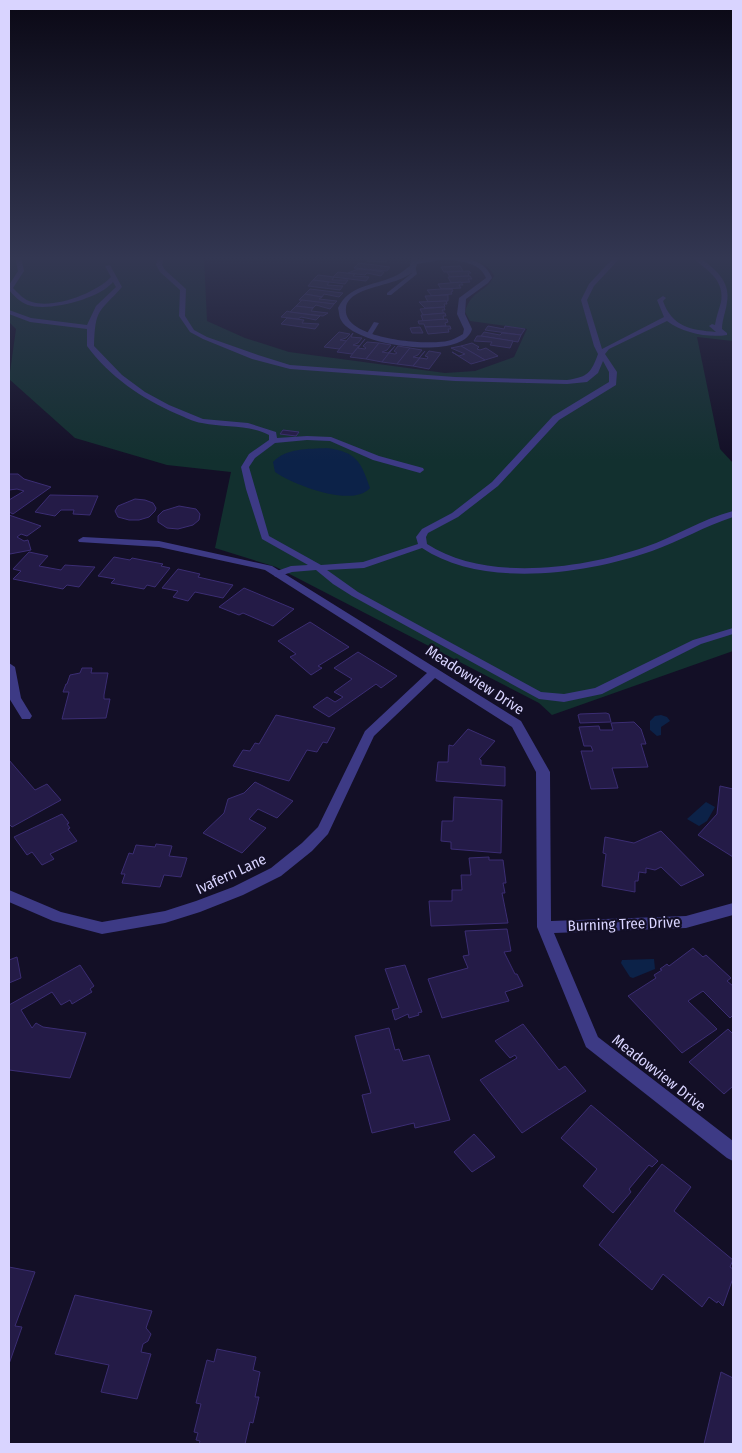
<svg xmlns="http://www.w3.org/2000/svg" width="742" height="1453" font-family="'Fira Sans Condensed',sans-serif">
<style>
.green{fill:#12302f}
.water{fill:#0c2248}
.building{fill:#241b47;stroke:#3b2d73}
.lines{fill:none;stroke-linecap:round;stroke-linejoin:round}
.service{fill:#3d3a85;fill-rule:evenodd}
.minor{fill:#3d3a85;fill-rule:evenodd}
.labels{text-anchor:middle;dominant-baseline:central;stroke-width:4.5;stroke-linejoin:round;paint-order:stroke}
.street-label{font-size:15px;fill:#d9d4ff;stroke:#130f26}
</style>
<rect width="100%" height="100%" fill="#130f26"/>
<path class="green" d="M9,257H204L207,321L245,338L289,352L445,373L475,371L514,357L527,329L470,321L465,312C472,288 486,294 494,276C489,263 474,261 462,257H733V341L697,337L720,449L733,463V651L552,715L539,703L276,567L215,548L231,472L167,465L75,438L9,379L16,329L9,322Z"/>
<g class="water">
<path d="M327,448C356,452 361,461 370,488C353,508 294,485 275,472L273,462C286,448 308,449 327,448Z"/>
<polygon points="661,715 667,717 670,721 661,727 661,735 657,736 650,730 650,721 655,716"/>
<polygon points="706,802 715,807 707,821 699,826 687,819"/>
<polygon points="654,959 655,969 633,978 630,977 621,963 622,960"/>
</g>
<g class="building">
<polygon points="365,257 387,257 386,262 367,261 368,259"/>
<polygon points="359,263 390,267 387,271 354,268"/>
<polygon points="460,266 463,271 444,272 441,267"/>
<polygon points="358,269 371,270 384,272 381,276 367,273 365,275 348,273"/>
<polygon points="469,271 471,273 468,273 469,276 450,277 447,272"/>
<polygon points="338,272 355,274 353,276 369,277 366,281 333,277"/>
<polygon points="318,275 334,277 332,280 348,280 345,284 313,280"/>
<polygon points="470,276 472,279 468,279 470,282 451,283 448,277"/>
<polygon points="313,280 329,282 327,285 343,286 340,290 308,286"/>
<polygon points="461,282 463,285 459,285 461,288 441,289 438,284"/>
<polygon points="310,289 343,293 339,297 324,294 322,297 305,294"/>
<polygon points="441,289 452,289 453,291 451,292 452,294 432,296 427,290"/>
<polygon points="305,294 322,297 319,299 337,301 334,304 299,300"/>
<polygon points="448,295 448,301 428,302 425,296"/>
<polygon points="302,300 334,304 330,309 316,305 313,308 296,306"/>
<polygon points="446,301 447,304 444,304 445,307 425,308 419,302"/>
<polygon points="296,306 313,308 311,311 328,313 323,316 290,312"/>
<polygon points="444,307 445,310 442,310 444,313 423,315 420,309"/>
<polygon points="287,311 290,312 320,316 316,320 301,317 298,319 281,317"/>
<polygon points="445,313 446,316 443,316 444,320 423,321 421,315"/>
<polygon points="287,318 304,320 302,323 319,324 315,329 281,324"/>
<polygon points="447,319 448,322 445,323 446,326 425,327 424,324 419,324 418,321"/>
<polygon points="450,326 451,329 448,329 449,332 428,334 425,327"/>
<polygon points="488,326 504,329 505,326 525,329 521,335 485,330"/>
<polygon points="420,327 423,333 412,333 410,328"/>
<polygon points="339,332 350,334 346,338 340,340 347,341 339,349 324,347"/>
<polygon points="484,332 500,335 502,333 521,335 518,342 481,336"/>
<polygon points="353,333 351,337 362,338 358,343 353,345 359,346 352,354 337,352"/>
<polygon points="477,336 481,336 513,341 510,348 490,345 492,342 474,341"/>
<polygon points="365,339 358,348 365,349 366,348 363,346 367,342 379,343 366,359 350,357"/>
<polygon points="379,343 391,345 387,350 382,352 388,353 395,346 382,362 366,359"/>
<polygon points="472,343 479,347 477,349 480,350 486,348 498,356 485,360 461,346"/>
<polygon points="398,346 410,348 397,364 382,362 389,353 395,354 397,353 394,351"/>
<polygon points="461,346 485,360 471,364 452,352 459,356 465,354 451,348"/>
<polygon points="410,348 422,350 418,355 413,357 419,358 425,351 413,366 397,364"/>
<polygon points="429,351 441,353 429,369 413,366 420,358 427,359 428,357 425,356"/>
<polygon points="283,430 299,432 296,436 280,434"/>
<polygon points="9,474 18,474 24,479 51,487 13,514 9,512 9,500 24,491 17,489 9,490"/>
<polygon points="50,495 98,496 90,515 73,514 74,510 61,510 55,516 35,512"/>
<polygon points="135,499 145,500 153,503 156,508 155,511 149,517 139,520 129,520 118,517 115,511 118,506"/>
<polygon points="179,506 196,509 200,514 199,520 193,525 178,529 167,528 158,522 158,516 163,511"/>
<polygon points="9,515 41,526 27,536 21,534 17,537 24,541 28,540 31,550 10,554 9,551"/>
<polygon points="29,552 48,556 39,566 61,570 65,565 95,567 79,587 67,585 63,589 13,579 21,571 13,569"/>
<polygon points="114,557 130,560 132,558 163,564 161,566 170,568 155,587 147,585 144,589 111,583 115,579 98,576"/>
<polygon points="178,569 200,574 198,577 233,585 223,598 195,592 188,601 173,597 178,591 162,588"/>
<polygon points="244,588 294,609 273,626 243,613 239,615 219,607"/>
<polygon points="310,622 349,647 318,666 322,668 311,675 290,657 296,654 278,641"/>
<polygon points="358,652 397,676 381,688 376,684 329,717 313,707 327,697 335,702 343,697 334,692 352,679 334,668"/>
<polygon points="82,668 92,668 91,673 108,673 104,695 104,699 110,699 106,718 62,719 69,692 63,692 66,684 67,684 70,675 80,673"/>
<polygon points="606,713 609,714 611,722 580,723 578,715 580,714"/>
<polygon points="276,715 335,728 327,743 323,742 317,752 307,750 289,781 233,766 243,750 250,751 255,743 259,744"/>
<polygon points="634,722 641,729 646,744 641,744 648,767 612,768 618,788 591,789 581,751 593,751 591,746 584,746 579,727 599,726 600,730 613,730 611,723"/>
<polygon points="468,729 495,741 479,759 481,760 481,765 505,767 505,786 436,781 438,762 448,762 449,745 453,746"/>
<polygon points="9,760 35,790 47,784 61,800 12,827 9,824"/>
<polygon points="255,782 293,801 277,818 258,809 249,819 266,828 242,853 203,833 224,813 228,799 244,793"/>
<polygon points="720,786 733,789 733,857 698,835 717,814"/>
<polygon points="454,797 502,800 501,853 451,849 451,842 441,841 442,821 453,821"/>
<polygon points="62,814 69,823 67,824 70,828 68,829 77,841 50,854 54,859 42,865 32,852 27,855 14,837"/>
<polygon points="661,831 704,875 681,886 661,867 655,870 646,868 646,873 639,872 638,881 635,881 635,892 602,886 606,854 603,853 605,837 634,843"/>
<polygon points="156,844 172,846 169,856 187,858 181,877 164,875 160,887 122,883 125,874 121,874 129,853 133,854 136,845 155,847"/>
<polygon points="489,857 489,860 503,860 506,883 503,883 505,893 502,893 508,923 431,926 429,901 452,901 452,890 462,890 461,875 471,875 469,858"/>
<polygon points="507,929 511,951 504,952 515,974 517,974 523,986 505,992 509,1001 442,1018 428,979 468,968 463,956 469,955 465,931"/>
<polygon points="693,948 703,957 706,955 731,978 727,981 733,986 733,1015 730,1018 703,991 688,1001 717,1029 682,1053 628,996 656,978 654,975 662,970 660,969 667,964 669,966"/>
<polygon points="17,957 21,978 9,983 9,960"/>
<polygon points="80,965 94,986 90,989 92,992 72,1004 70,1000 61,1005 52,992 21,1010 32,1028 36,1023 43,1027 86,1033 70,1078 9,1070 9,1005"/>
<polygon points="405,965 422,1012 418,1013 419,1015 409,1018 408,1014 395,1020 392,1010 399,1008 385,969"/>
<polygon points="523,1024 559,1070 565,1066 586,1091 522,1133 480,1080 517,1058 515,1055 510,1058 495,1041"/>
<polygon points="389,1028 395,1050 399,1049 403,1061 429,1055 450,1120 415,1128 414,1123 372,1133 362,1095 371,1093 355,1036"/>
<polygon points="728,1029 733,1034 733,1086 724,1094 689,1062"/>
<polygon points="591,1105 658,1161 652,1167 649,1165 629,1189 631,1192 613,1213 583,1186 597,1169 561,1138"/>
<polygon points="474,1134 495,1157 472,1172 454,1152"/>
<polygon points="662,1164 691,1187 674,1211 733,1260 730,1267 733,1269 733,1278 723,1306 718,1301 717,1303 709,1297 702,1307 663,1274 652,1290 599,1245"/>
<polygon points="9,1267 35,1272 15,1326 22,1327 9,1364"/>
<polygon points="75,1295 152,1311 146,1328 151,1334 148,1341 143,1344 141,1352 151,1354 137,1399 101,1392 109,1365 55,1354"/>
<polygon points="217,1349 256,1357 253,1370 260,1372 255,1397 259,1397 253,1423 250,1422 245,1444 199,1444 200,1441 196,1440 198,1433 194,1432 201,1404 196,1403 207,1360 214,1362"/>
<polygon points="721,1372 733,1378 733,1444 704,1444"/>
</g>
<g class="lines">
<g class="service">
<path d="M15,257H21L24,271L13,288C18,293 24,300 32,302C54,309 96,293 111,277L105,266L110,265L122,287C99,313 95,308 94,346L122,375L145,392L169,405L203,419L248,423L276,432L277,438L307,436L331,437L379,456L423,468L424,470L420,473L373,460L330,441L307,440L275,443L255,458L249,467L269,536L321,565L363,562L418,544L416,537L422,529L452,513L492,482L553,416L609,382V372L603,361L598,373L587,382L567,384L455,381L290,369L252,359L203,339L190,332L179,316L180,290L160,272L156,265L158,257H164L162,265L165,270L186,289L185,316L194,330L207,337L258,355L290,365L455,377L567,380C588,377 591,373 598,354L594,346L581,300L589,284L614,257H621L594,286L587,300L602,349L664,317L657,300L663,296L666,298L663,301C672,327 691,330 716,332L709,326L712,324L715,325C716,317 719,310 721,302C725,279 706,270 692,257H699C714,268 731,281 727,302C726,311 722,320 722,329L727,333V335C708,338 683,333 667,321L609,349L605,354L617,372L616,385L559,420L498,486L458,517L428,533L426,537L427,544C485,582 582,569 645,547C675,537 702,519 733,511V517C705,526 680,541 652,551C587,574 483,589 422,548L364,568L327,570L358,592L541,692L564,694L595,688L693,640L733,628V634L701,644L602,694L564,702L539,699L352,596L333,584L316,570L292,572L277,577L274,576V572L291,566L308,565L262,539L246,489L241,467L249,454L269,440V435C248,424 225,428 202,423C193,422 185,417 177,414C141,398 110,377 87,346V329L30,322L9,314V310L31,318L87,325L96,306L116,287L113,282C99,299 48,312 28,305C20,302 14,296 9,290V285L18,271Z"/>
<polygon points="411,266 415,266 417,274 391,295 387,295 387,293 412,273"/>
<polygon points="374,322 379,323 371,336 367,336 366,335"/>
</g>
<g class="minor">
<path d="M411,257H417V260C440,256 482,251 492,278L488,283L466,299L465,314L472,329C464,362 354,346 341,320C339,317 339,311 338,308C349,285 372,286 393,277C399,275 404,270 410,266ZM447,259C461,262 480,262 486,278L459,298L457,314L464,329L463,334C455,339 448,342 438,342C418,344 342,338 346,308C349,282 413,288 417,264Z"/>
<polygon points="83,537 159,541 272,566 521,721 550,772 551,921 686,916 733,903 733,915 686,928 554,933 598,1037 733,1141 733,1161 727,1158 586,1047 537,927 536,772 512,727 435,678 374,736 328,834 312,851 281,876 243,895 200,912 165,923 102,934 53,921 9,902 9,890 61,912 102,922 165,911 196,901 233,887 271,868 302,843 318,827 365,731 427,673 265,570 159,547 79,542 78,540"/>
<polygon points="9,663 15,667 21,698 32,716 30,719 22,719 9,698"/>
</g>
</g>
<linearGradient id="sky" x2="0" y2="1"><stop stop-color="#0a0815"/><stop offset="0.56" stop-color="#333752"/><stop offset="1" stop-color="#333752" stop-opacity="0"/></linearGradient>
<rect width="742" height="461" fill="url(#sky)"/>
<g class="labels">
<g class="street-label">
<text transform="translate(475 680) rotate(33)">Meadowview Drive</text>
<text transform="translate(231 874) rotate(-25)">Ivafern Lane</text>
<text transform="translate(624 924) rotate(-2)">Burning Tree Drive</text>
<text transform="translate(659 1073) rotate(38)">Meadowview Drive</text>
</g>
</g>
<rect width="742" height="1453" fill="none" stroke="#d9d4ff" stroke-width="20"/>
</svg>
